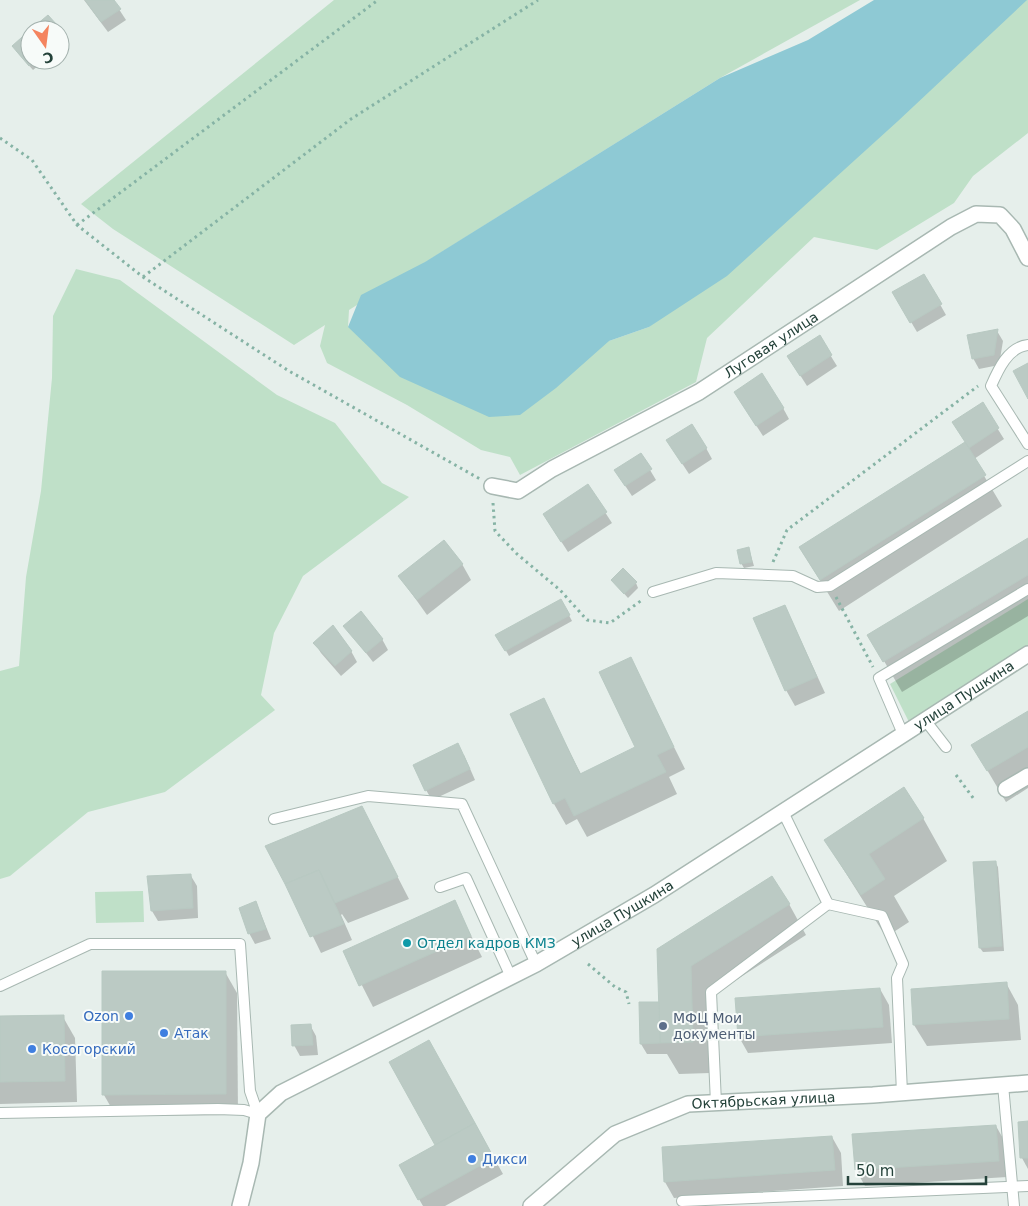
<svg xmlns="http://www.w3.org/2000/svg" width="1028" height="1206" font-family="'DejaVu Sans',sans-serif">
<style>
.green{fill:#bfe0c8}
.water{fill:#8ec9d4}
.shadow{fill:#0003}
.building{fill:#bbcac4;stroke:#b8c9c2}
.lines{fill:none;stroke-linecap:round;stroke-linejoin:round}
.lane-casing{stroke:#a8b8b2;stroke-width:12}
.street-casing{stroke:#a8b8b2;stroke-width:18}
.path{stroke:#86b3a5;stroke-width:3;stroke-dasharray:2.5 4;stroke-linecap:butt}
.lane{stroke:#fff;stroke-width:10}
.street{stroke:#fff;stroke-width:15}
.culture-dot{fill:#0f9aa8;stroke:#f7fbf9;stroke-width:2}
.shop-dot{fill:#3f7fe0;stroke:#f7fbf9;stroke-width:2}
.service-dot{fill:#5c6f8a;stroke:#f7fbf9;stroke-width:2}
.labels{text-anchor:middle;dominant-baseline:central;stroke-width:4;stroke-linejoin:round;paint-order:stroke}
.street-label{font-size:14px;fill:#24423a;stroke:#f7fbf9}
.culture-label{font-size:14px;fill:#0d838f;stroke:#f7fbf9;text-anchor:start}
.shop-label{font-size:14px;fill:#366cbe;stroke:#f7fbf9;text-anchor:start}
.service-label{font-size:14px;fill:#4e5e75;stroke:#f7fbf9;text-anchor:start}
</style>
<rect width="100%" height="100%" fill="#e6efeb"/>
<g class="green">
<polygon points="334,0 860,0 720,78 349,310 348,327 609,341 649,327 1017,0 1028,0 1028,133 973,176 954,203 877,250 814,237 707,338 696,382 520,475 510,457 481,450 407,405 327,363 320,346 325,325 294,345 113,229 81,204"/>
<polygon points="76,269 120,280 277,395 335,423 382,483 409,497 303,576 274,633 261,695 275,710 165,792 88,812 10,876 0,879 0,671 19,666 26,577 41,491 52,378 53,316"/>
<polygon points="1028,599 1028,645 909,722 890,684"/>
<polygon points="143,891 144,922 96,923 95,892"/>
</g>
<polygon class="water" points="874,0 1027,0 898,121 727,276 649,327 609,341 556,388 520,415 489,417 400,377 348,327 361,295 425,262 720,78 808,40"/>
<g class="shadow">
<polygon points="84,0 113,0 126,20 108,32"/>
<polygon points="60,31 67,41 60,47"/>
<polygon points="30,32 30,60 45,60 33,70 16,51"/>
<polygon points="924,276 946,315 917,332 894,293"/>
<polygon points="997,331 1003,341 999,365 979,369 973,358"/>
<polygon points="819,337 837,366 807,386 795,367"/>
<polygon points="741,402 783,408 789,419 763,436"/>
<polygon points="982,404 1004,439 974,459 1002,506 839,611 800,548 966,442"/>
<polygon points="706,448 712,459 689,474 674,451"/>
<polygon points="650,470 656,480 632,496 622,481"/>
<polygon points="588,486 612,523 568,552 550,524"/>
<polygon points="1028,540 1028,616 902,692 869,635"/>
<polygon points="749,549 754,566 744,568 741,563"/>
<polygon points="462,564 471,580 427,615 400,577"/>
<polygon points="613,581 636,583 638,588 628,598"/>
<polygon points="561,600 572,621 509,656 497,635"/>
<polygon points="785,606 825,693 795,706 786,690"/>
<polygon points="345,626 382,639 388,650 373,662"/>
<polygon points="315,643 351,651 357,662 341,676 321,653"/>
<polygon points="630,659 685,769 669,777 677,794 587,837 577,819 566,825 554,804 543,700 581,774 636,748"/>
<polygon points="1028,712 1028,788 1006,802 973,746"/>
<polygon points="464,755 475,780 432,800 426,790"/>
<polygon points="362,808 409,899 348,923 342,914 341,915 352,940 321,953 287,883"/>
<polygon points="923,818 947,861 894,896 909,922 886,937 825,840"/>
<polygon points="995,862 998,867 1004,951 983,952 980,948"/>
<polygon points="191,876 197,886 198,918 158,921 152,911 149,878"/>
<polygon points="256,902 271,939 255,944 249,933"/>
<polygon points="454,902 482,957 373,1007 345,952"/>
<polygon points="789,904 806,935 708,998 710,1073 679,1074 667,1054 647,1054 641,1044 660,1007 659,950"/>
<polygon points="225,972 237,993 238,1115 116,1116 104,1095"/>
<polygon points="1006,983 1018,1005 1021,1040 927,1046 914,1025"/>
<polygon points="880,989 889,1005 892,1043 748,1053 739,1037"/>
<polygon points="0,1017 63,1017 75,1038 77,1102 0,1104"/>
<polygon points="310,1025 316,1036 318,1055 300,1056 294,1045"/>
<polygon points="438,1058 503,1174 445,1206 423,1206 400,1166 437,1146 391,1063"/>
<polygon points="1028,1122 1028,1169 1022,1158"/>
<polygon points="996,1126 1005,1142 1007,1177 865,1186 856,1170 854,1136"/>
<polygon points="832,1137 841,1153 843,1186 674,1198 665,1182"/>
</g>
<g class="building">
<polygon points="85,0 114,0 121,9 101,22"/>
<polygon points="48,15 66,35 60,40 60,30 30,30"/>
<polygon points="30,30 30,60 36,60 29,66 12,46"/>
<polygon points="924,274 942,304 910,323 892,292"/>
<polygon points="998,329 994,355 972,359 967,335"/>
<polygon points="820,335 832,355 800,376 787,356"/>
<polygon points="1028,363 1028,399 1013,371"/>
<polygon points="762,373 784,408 756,426 734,392"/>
<polygon points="983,402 999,428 969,448 952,422"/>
<polygon points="692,424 707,448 682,464 666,440"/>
<polygon points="965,442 986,475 820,580 799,547"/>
<polygon points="641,453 652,469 625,486 614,470"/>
<polygon points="588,484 607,512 561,542 543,514"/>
<polygon points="1028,538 1028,575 883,662 867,635"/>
<polygon points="444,540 463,564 417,600 398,576"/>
<polygon points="749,547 752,562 740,564 737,550"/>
<polygon points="623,568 637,582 624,594 611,580"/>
<polygon points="561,599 570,615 505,651 495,635"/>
<polygon points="785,605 817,677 785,691 753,618"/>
<polygon points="361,611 383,639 366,653 343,626"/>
<polygon points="333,625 352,651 335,666 313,643"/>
<polygon points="631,657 674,747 657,755 666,772 574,816 565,798 553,804 510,714 544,698 580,774 635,747 599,672"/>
<polygon points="1028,711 1028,747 987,771 971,745"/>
<polygon points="458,743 470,769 425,791 413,765"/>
<polygon points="904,787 924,818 869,854 885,879 861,895 824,840"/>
<polygon points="362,806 398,877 335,903 319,870 285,884 265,846"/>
<polygon points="996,861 1002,946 979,948 973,862"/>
<polygon points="319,870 344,924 310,937 285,884"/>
<polygon points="191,874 193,908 151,911 147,876"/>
<polygon points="772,876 790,904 691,966 693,1042 660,1043 657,949"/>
<polygon points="455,900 471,936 359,986 343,951"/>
<polygon points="256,901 266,929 248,934 239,908"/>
<polygon points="102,971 226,971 226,1094 102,1095"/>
<polygon points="1007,982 1009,1019 913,1025 911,989"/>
<polygon points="880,988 883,1027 738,1037 735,998"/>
<polygon points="639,1002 659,1002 660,1043 640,1044"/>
<polygon points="64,1015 65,1081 0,1082 0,1016"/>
<polygon points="311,1024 313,1045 292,1046 291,1025"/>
<polygon points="429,1040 475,1123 435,1145 389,1062"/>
<polygon points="1028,1121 1028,1158 1020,1158 1018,1122"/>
<polygon points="475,1123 494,1158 418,1200 399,1165"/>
<polygon points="996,1125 999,1161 855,1170 852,1134"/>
<polygon points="832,1136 835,1170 664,1182 662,1147"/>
</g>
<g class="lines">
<defs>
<g id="lane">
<path d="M1028,345C1008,347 998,370 991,386L1028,444"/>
<polyline points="653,592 716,573 793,576 817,587 830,586 1028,461"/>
<polyline points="925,720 946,747"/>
<polyline points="903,734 879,678 1028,589"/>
<polyline points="274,819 368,796 462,804 536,964"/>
<polyline points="440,887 466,878 511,977"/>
<polyline points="828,904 882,916 903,964 897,978 902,1093"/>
<polyline points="0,986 90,944 240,944 250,1091 258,1114 244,1110 218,1109 0,1113"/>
<polyline points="1003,1085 1014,1206"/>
<polyline points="716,1103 711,992 828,904 783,812"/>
<polyline points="682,1201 1028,1186"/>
</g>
<g id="street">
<path id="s1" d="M492,486L518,491L552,469L699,392L951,227L976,214L1000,215L1013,229L1028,258"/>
<polyline points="1006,789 1028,776"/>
<path id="s2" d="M240,1206L251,1163L258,1114L281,1093L536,964L654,895L1028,654"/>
<path id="s3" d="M531,1206L615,1134L688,1104L873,1095L1028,1083"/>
</g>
</defs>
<use href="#lane" class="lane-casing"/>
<use href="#street" class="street-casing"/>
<g class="path">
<polyline points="0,138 32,160 77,225 143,277 289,371 480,479"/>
<polyline points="77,225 378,0"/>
<polyline points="143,277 351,119 538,0"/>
<polyline points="493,503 495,531 517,554 560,590 587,620 610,623 642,600"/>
<polyline points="773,562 787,530 978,386"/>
<polyline points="836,597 873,667"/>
<polyline points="956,775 974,799"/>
<polyline points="588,964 615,987 626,992 629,1004"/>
</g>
<use href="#lane" class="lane"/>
<use href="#street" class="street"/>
</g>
<circle class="culture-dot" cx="407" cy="943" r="5"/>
<g class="shop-dot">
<circle cx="129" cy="1016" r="5"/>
<circle cx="164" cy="1033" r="5"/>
<circle cx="32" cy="1049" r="5"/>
<circle cx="472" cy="1159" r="5"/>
</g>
<circle class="service-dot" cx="663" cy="1026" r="5"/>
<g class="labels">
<g class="street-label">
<text stroke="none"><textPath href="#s1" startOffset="319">Луговая улица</textPath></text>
<text stroke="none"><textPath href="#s2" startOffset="916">улица Пушкина</textPath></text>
<text stroke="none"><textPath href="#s2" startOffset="511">улица Пушкина</textPath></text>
<text stroke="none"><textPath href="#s3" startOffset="265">Октябрьская улица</textPath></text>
</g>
<g class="culture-label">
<text x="417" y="943">Отдел кадров КМЗ</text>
</g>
<g class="shop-label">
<text x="119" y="1016" text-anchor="end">Ozon</text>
<text x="174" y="1033">Атак</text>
<text x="42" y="1049">Косогорский</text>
<text x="482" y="1159">Дикси</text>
</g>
<g class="service-label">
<text x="673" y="1018">МФЦ Мои<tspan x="673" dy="16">документы</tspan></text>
</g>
</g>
<g transform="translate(45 45) rotate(166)"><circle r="24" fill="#f7fbf9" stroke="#a3b1ad"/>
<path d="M0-4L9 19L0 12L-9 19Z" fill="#f4845f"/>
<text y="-8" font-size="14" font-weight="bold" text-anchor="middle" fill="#24423a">С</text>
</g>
<path d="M848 1176v8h138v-8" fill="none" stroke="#24423a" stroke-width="2.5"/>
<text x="856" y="1176" font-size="15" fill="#24423a" stroke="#f7fbf9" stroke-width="4" paint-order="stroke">50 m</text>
</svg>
